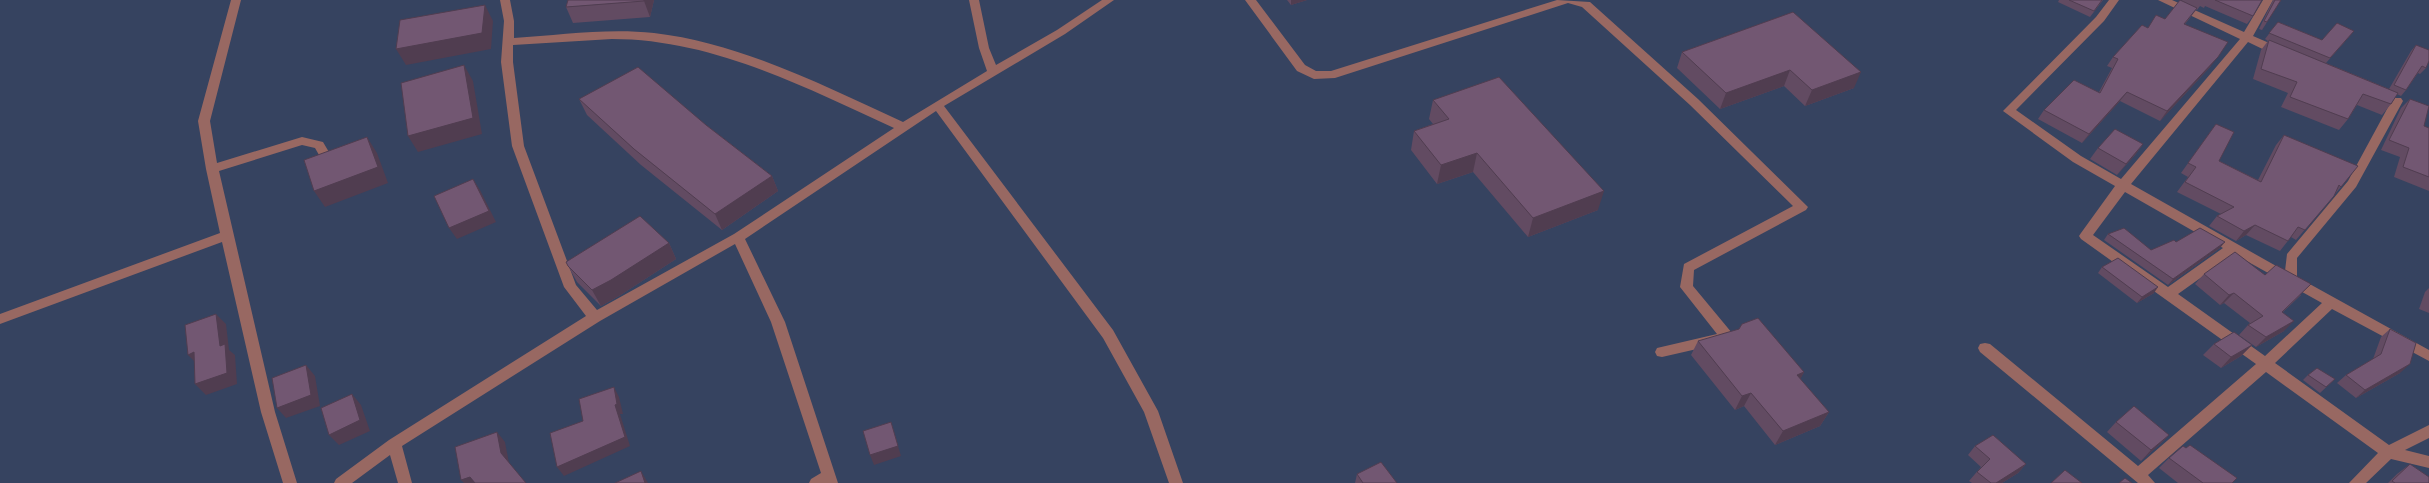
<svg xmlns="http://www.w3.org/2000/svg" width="2429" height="483" font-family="'Asap Condensed',sans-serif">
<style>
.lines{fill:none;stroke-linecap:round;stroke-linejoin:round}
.minor{fill:#986862;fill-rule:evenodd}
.wall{fill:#624b62}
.shaded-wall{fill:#503d50}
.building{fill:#725772;stroke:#503d50}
</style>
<rect width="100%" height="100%" fill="#364360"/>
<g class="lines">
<g class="minor">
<polygon points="231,0 241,0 210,121 217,163 302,137 323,142 336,164 330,168 326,167 315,148 302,145 219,171 275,412 297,483 283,483 261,412 222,242 0,324 0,314 220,233 206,169 198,121"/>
<path d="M500,0H510L514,21V38C560,35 607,28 654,33C741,43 824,86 903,122L987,71L979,48L969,0H979L989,48L996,65L1057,30L1102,0H1114L1065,34L944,106L1113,330L1158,411L1183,483H1169L1144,412L1103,338L936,111L745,239L785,322L838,483H809L811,479L821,473L771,322L735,244L600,321L402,446L412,483H398L390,455L352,483H334L336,479L389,440L586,316L564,287L512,146L501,62L504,21ZM612,39C712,39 805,87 894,128L734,234L597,310L576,285L524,146L513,62V45Z"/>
<polygon points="1245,0 1256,0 1305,65 1316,71 1331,71 1557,0 1590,2 1698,99 1808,207 1806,210 1694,270 1693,286 1732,333 1734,337 1732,341 1662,357 1657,356 1655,352 1657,348 1717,334 1680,287 1684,264 1793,206 1690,105 1582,7 1568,3 1335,78 1314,79 1297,71"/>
<path d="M2109,0H2119L2104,21L2016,110L2081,156L2121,179L2240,39L2158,0H2172L2244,32L2263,0H2273L2253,36L2283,49L2284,52L2283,55H2275L2248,42L2131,184L2285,271L2287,254L2348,181L2393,98H2401L2403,101L2356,187L2297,258V277L2429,350V361L2332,309L2275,363L2389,445L2429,425V438L2405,450L2429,456V468L2391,459L2366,483H2349L2378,453L2266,372L2148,475L2155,483H2138L1980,352L1978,348L1980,344L1985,343L1990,344L2138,466L2256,364L2081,239L2079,236L2081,233L2115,186L2073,162L2003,111L2096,17ZM2125,192L2223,248L2168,287L2093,235ZM2234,254L2322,303L2265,356L2178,294Z"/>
</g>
</g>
<g class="wall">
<polygon points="654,0 650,17 573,23 566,7"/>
<polygon points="1287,0 1307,0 1291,5"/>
<polygon points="2059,0 2103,0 2090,17 2058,2"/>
<polygon points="2182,0 2262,0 2253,16 2247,24 2205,6 2204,8 2200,6 2197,10 2197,9 2185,24 2211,66 2160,121 2120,101 2082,143 2038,119 2044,110 2099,92 2112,68 2107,66 2113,57 2148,28 2165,19"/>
<polygon points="2273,0 2281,0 2262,30 2259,29"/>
<polygon points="1793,12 1854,88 1805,106 1784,86 1720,109 1677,68 1682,52"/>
<polygon points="2278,22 2322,40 2349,37 2326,63 2389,89 2411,51 2416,45 2426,68 2420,74 2418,73 2406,90 2401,96 2397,94 2391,104 2382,115 2357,105 2348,119 2339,130 2281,107 2288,93 2253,79 2261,50 2268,41 2265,39"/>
<polygon points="579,99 706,125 772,176 778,191 722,230 641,165 587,115"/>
<polygon points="2410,99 2424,126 2429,128 2429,191 2394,177 2400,157 2381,150 2401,108"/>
<polygon points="1433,100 1598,210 1528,237 1473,172 1437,184 1411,150 1414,131 1433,124 1429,119"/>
<polygon points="2216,124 2219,161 2258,180 2276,145 2284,135 2341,187 2296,240 2291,237 2280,251 2246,235 2236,241 2209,226 2217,216 2221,214 2177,192 2188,177 2181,173"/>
<polygon points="2143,144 2135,155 2117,175 2090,159 2098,148"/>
<polygon points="2108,234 2151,250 2176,242 2220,248 2168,285 2104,240"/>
<polygon points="669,243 676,259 619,296 601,306 577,282 568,266"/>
<polygon points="2102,267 2154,293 2137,303 2098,273"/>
<polygon points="2204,274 2265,275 2301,295 2283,312 2284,331 2256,347 2239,335 2248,325 2250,323 2224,303 2220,305 2195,284"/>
<polygon points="2429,288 2429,313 2419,309 2425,292"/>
<polygon points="2390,329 2400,373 2356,398 2337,383 2346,375 2373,359 2381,337"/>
<polygon points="1698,341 1804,372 1800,379 1829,412 1820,426 1775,445 1744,406 1735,410 1691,355"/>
<polygon points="2214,344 2252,345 2241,356 2221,368 2203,355"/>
<polygon points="2308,375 2335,379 2320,393 2303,380"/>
<polygon points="2116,422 2169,435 2159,445 2141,461 2107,432"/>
<polygon points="1975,446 2026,464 2018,473 2002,483 1972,483 1969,481 1981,467 1968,455"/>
<polygon points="2186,448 2232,483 2178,483 2159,468 2169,458"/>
<polygon points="2410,464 2429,483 2388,483 2397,474"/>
<polygon points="1357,474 1397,483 1355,483"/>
</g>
<g class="shaded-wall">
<polygon points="644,0 654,0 650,17 644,1"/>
<polygon points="1291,0 1307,0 1291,5"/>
<polygon points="485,5 493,21 491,49 406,65 396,49"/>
<polygon points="2218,57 2211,66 2160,121 2167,111"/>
<polygon points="464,65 473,81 482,134 418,152 408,136"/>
<polygon points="1790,70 1784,86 1720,109 1726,93"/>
<polygon points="1861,72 1854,88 1805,106 1812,90"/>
<polygon points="2127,92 2120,101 2082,143 2089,134"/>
<polygon points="367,137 377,153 388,183 325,207 314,191"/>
<polygon points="2143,144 2135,155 2117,175 2126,164"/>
<polygon points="1477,153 1473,172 1437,184 1441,165"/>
<polygon points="772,176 778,191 722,230 715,214"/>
<polygon points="473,179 480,190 496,222 457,239 449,228"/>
<polygon points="1604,191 1598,210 1528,237 1533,218"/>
<polygon points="2255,225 2246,235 2236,241 2244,231"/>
<polygon points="2225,242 2220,248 2168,285 2173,279"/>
<polygon points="669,243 676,259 619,296 601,306 592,290"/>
<polygon points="2158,287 2154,293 2137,303 2142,297"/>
<polygon points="2234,293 2224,303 2220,305 2229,295"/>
<polygon points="216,314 226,324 229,350 235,355 237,384 206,395 195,384 220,346"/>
<polygon points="2294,321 2284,331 2256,347 2266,337"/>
<polygon points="2252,345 2241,356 2221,368 2231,357"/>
<polygon points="194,352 198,365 188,355"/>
<polygon points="2410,364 2400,373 2356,398 2365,390"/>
<polygon points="306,365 315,376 320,406 286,418 277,408"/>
<polygon points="1804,372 1797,386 1797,375"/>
<polygon points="614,387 619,397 623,414 620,414 630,446 564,476 557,467 615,405"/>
<polygon points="1751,393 1744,406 1735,410 1742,396"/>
<polygon points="352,394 361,405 370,431 339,445 329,435"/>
<polygon points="1829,412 1820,426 1775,445 1783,431"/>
<polygon points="891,422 901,456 874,465 870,455"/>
<polygon points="497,432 505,442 509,463 501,453"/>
<polygon points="2169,435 2159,445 2141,461 2151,450"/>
<polygon points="2026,464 2018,473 2002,483 1996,483"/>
<polygon points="641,471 648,483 645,483"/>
<polygon points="470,477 475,483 464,483 461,480"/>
</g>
<g class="building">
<polygon points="568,0 644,0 644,1 566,7"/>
<polygon points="2069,0 2102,0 2094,11"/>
<polygon points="2180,0 2197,8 2184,24 2228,42 2218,57 2167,111 2127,92 2089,134 2044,110 2074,80 2100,93 2118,59 2113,57 2142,25 2148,28 2156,15 2165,19"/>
<polygon points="2215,0 2262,0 2253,16"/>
<polygon points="2275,0 2281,0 2267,22 2264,21"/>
<polygon points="485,5 482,33 396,49 400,20"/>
<polygon points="1793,12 1861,72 1812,90 1790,70 1726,93 1682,52"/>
<polygon points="2278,22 2322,40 2337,23 2354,31 2330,58 2269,33"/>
<polygon points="2269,40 2398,93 2391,104 2363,94 2348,119 2290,97 2297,82 2261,69"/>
<polygon points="2416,45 2429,50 2429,61 2426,68 2422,66 2406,90 2394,85"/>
<polygon points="464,65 473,118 408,136 401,83"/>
<polygon points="638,67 706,125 772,176 715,214 634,149 579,99"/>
<polygon points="1499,77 1604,191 1533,218 1477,153 1441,165 1414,131 1449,119 1433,100"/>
<polygon points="2410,99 2429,106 2424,126 2429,128 2429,177 2403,167 2409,148 2389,140"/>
<polygon points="2216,124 2234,132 2219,161 2261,182 2284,135 2358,166 2341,187 2339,185 2334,196 2305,230 2298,227 2288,241 2255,225 2244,231 2217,216 2234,207 2185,182 2196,167 2188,163"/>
<polygon points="2115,129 2143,144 2126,164 2098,148"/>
<polygon points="367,137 378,167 314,191 304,160"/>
<polygon points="473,179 489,211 449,228 434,196"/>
<polygon points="640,216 669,243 611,280 592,290 568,266 566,262"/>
<polygon points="2124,228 2151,250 2174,240 2176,242 2200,228 2225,242 2173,279 2108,234"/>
<polygon points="2235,252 2265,275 2276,265 2311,284 2282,312 2294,321 2266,337 2248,325 2263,316 2234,293 2229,295 2204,274"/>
<polygon points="2118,258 2158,287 2142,297 2102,267"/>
<polygon points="216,314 220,346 225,344 227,373 195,384 194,352 188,355 185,325"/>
<polygon points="1758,318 1804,372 1797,375 1829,412 1783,431 1751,393 1742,396 1698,341 1739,329 1742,324"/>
<polygon points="2390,329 2416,343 2410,364 2365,390 2346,375 2381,354"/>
<polygon points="2234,332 2252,345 2231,357 2214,344"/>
<polygon points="306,365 311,395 277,408 272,378"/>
<polygon points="2317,368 2335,379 2326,387 2308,375"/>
<polygon points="614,387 617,404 615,405 625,437 557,467 550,433 583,421 579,399"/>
<polygon points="352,394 360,420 329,435 321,408"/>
<polygon points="2134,406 2169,435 2151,450 2116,422"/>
<polygon points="891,422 898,446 870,455 863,431"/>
<polygon points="497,432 501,453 526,483 475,483 470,477 461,480 455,447"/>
<polygon points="1993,435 2026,464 1996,483 1991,483 1977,472 1990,459 1975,446"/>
<polygon points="2190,445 2237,478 2232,483 2203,483 2169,458 2183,446 2186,448"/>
<polygon points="1381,462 1397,483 1363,483 1357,474"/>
<polygon points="2410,464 2429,477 2429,483 2395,483 2392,481"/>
<polygon points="2065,470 2082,483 2051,483"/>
<polygon points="641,471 645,483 615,483"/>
<polygon points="2125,478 2132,483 2119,483"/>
</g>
</svg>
